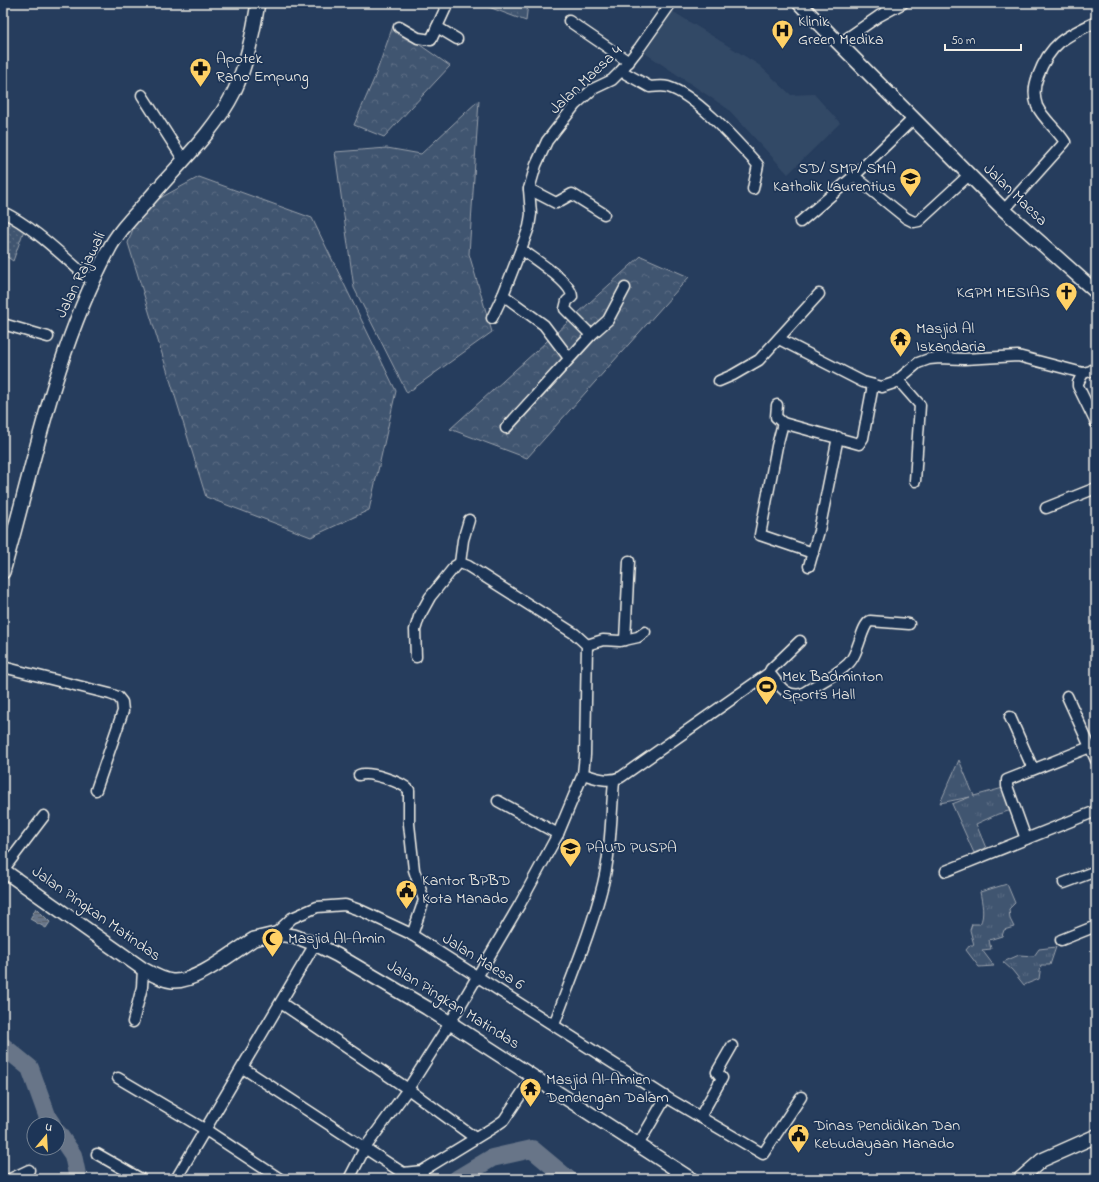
<svg xmlns="http://www.w3.org/2000/svg" width="1099" height="1182" font-family="'Indie Flower',sans-serif">
<style>
.built{fill:#334966}
.grass{fill:url(#grass-tufts);stroke:#9aa2ac}
.forest{fill:url(#forest-crowns);stroke:#9aa2ac}
.park{fill:url(#park-dots);stroke:#9aa2ac}
.water{fill:url(#water-rules);stroke:#9fa7ae}
.lines{fill:none;stroke-linecap:round;stroke-linejoin:round}
.river{stroke:#677588;stroke-width:18}
.minor-casing{stroke:#f4f1e8;stroke-width:13}
.tertiary-casing{stroke:#f4f1e8;stroke-width:16}
.minor{stroke:#1d3557;stroke-width:10}
.tertiary{stroke:#1d3557;stroke-width:13}
.labels{text-anchor:middle;dominant-baseline:central;stroke-width:3.5;stroke-linejoin:round;paint-order:stroke}
.poi-label{font-size:16px;fill:#f4f1e8;stroke:#1d3557;text-anchor:start}
.street-label{font-size:16px;fill:#f4f1e8;stroke:#1d3557}
</style>
<defs>
<pattern id="grass-tufts" width="24" height="20" patternUnits="userSpaceOnUse"><rect width="24" height="20" fill="#40546f"/><path d="M3 7l-1-3M5 7V3M7 7l1-3M15 17l-1-3M17 17v-4M19 17l1-3" fill="none" stroke="#5c6d84"/></pattern>
<pattern id="forest-crowns" width="20" height="18" patternUnits="userSpaceOnUse"><rect width="20" height="18" fill="#40546f"/><path d="M2 6a3 3 0 1 1 6 0M12 15a3 3 0 1 1 6 0" fill="none" stroke="#5c6d84"/></pattern>
<pattern id="park-dots" width="8" height="8" patternUnits="userSpaceOnUse"><rect width="8" height="8" fill="#40546f"/><path d="M2 2h.1M6 6h.1" fill="none" stroke="#5c6d84" stroke-width="1.8" stroke-linecap="round"/></pattern>
<pattern id="water-rules" width="6" height="5" patternUnits="userSpaceOnUse"><rect width="6" height="5" fill="#677588"/><path d="M0 2.5h6" fill="none" stroke="#585e67"/></pattern>
</defs>
<rect width="100%" height="100%" fill="#263d5d"/>
<filter id="ink" filterUnits="userSpaceOnUse"><feTurbulence type="fractalNoise" baseFrequency=".025" numOctaves="2"/><feDisplacementMap in="SourceGraphic" scale="8" xChannelSelector="R" yChannelSelector="G"/><feConvolveMatrix kernelMatrix="1 2 1 2 8 2 1 2 1" color-interpolation-filters="sRGB"/></filter>
<g filter="url(#ink)">
<polygon class="built" points="672,11 759,65 791,95 814,94 840,123 788,174 728,109 645,53"/>
<g class="grass">
<polygon points="959,760 974,796 1003,788 1012,810 998,814 976,824 986,848 974,853 952,804 970,797 940,803"/>
<path d="M1007,884L1015,903L1009,909L1010,919L1014,927L1004,930L1002,936L989,940L991,949L982,950L994,966L979,967L966,950L970,945H974L970,930L972,924H980C985,916 982,902 980,892Z"/>
<polygon points="1056,947 1050,965 1041,965 1039,979 1024,985 1012,970 1003,962 1019,955 1034,956 1039,949"/>
</g>
<g class="forest">
<polygon points="478,3 528,3 526,21"/>
<polygon points="393,26 450,66 384,137 354,125 374,79"/>
<polygon points="479,100 469,254 492,332 407,393 354,288 335,152 387,148 421,154"/>
<polygon points="199,177 312,218 396,391 369,510 311,537 206,497 128,243 140,209"/>
<polygon points="641,256 689,277 527,458 450,429"/>
</g>
<polygon class="park" points="3,214 25,227 13,261 3,254"/>
<polygon class="water" points="36,908 50,922 46,928 30,919"/>
<g class="lines">
<g class="river">
<polyline points="3,1046 30,1068 48,1118 52,1124"/>
<polyline points="58,1133 73,1155 78,1179"/>
<polyline points="457,1179 492,1158 532,1149 568,1179"/>
</g>
<defs>
<g id="minor">
<polyline points="569,21 629,62"/>
<polyline points="399,27 418,38 431,40 448,3"/>
<polyline points="437,27 457,39"/>
<polyline points="840,43 879,16 903,3"/>
<path d="M621,71L650,87C656,87 661,85 668,87C696,95 738,143 758,165L753,189"/>
<polyline points="142,95 183,159"/>
<polyline points="854,176 906,218 914,222 919,221 969,175"/>
<polyline points="529,189 556,203 572,194 604,214"/>
<path d="M1004,210L1065,142C1057,129 1043,119 1037,106C1033,95 1034,86 1038,76C1050,43 1066,36 1096,22"/>
<path d="M3,212C37,229 63,257 92,281"/>
<polyline points="800,222 854,176 914,118"/>
<polyline points="521,249 503,295 544,325 569,358"/>
<polyline points="492,318 503,295"/>
<polyline points="3,324 48,337"/>
<polyline points="591,335 608,320 625,288"/>
<polyline points="779,339 863,382 882,387 894,383 918,363 929,359 940,358 964,359 1018,356 1083,373 1091,371 1096,367"/>
<polyline points="1083,373 1078,383 1078,386 1096,423"/>
<polyline points="898,380 920,405 915,481"/>
<polyline points="719,381 733,375 759,360 819,294"/>
<polyline points="777,405 776,417 783,423 859,444 863,438 873,385"/>
<polyline points="783,423 777,446 760,535 813,553"/>
<path d="M506,428L591,335L565,309L567,301L572,297C572,282 532,258 521,249L529,227L531,214L529,189L536,165L547,141L575,105L593,89L612,80L621,71L640,47L671,3"/>
<polyline points="1046,508 1096,488"/>
<polyline points="460,563 463,540 469,520"/>
<polyline points="809,566 819,531 838,437"/>
<polyline points="625,640 629,561"/>
<polyline points="587,645 603,640 620,641 638,637 645,632"/>
<polyline points="3,667 110,694 118,697 122,702 123,711 96,790"/>
<path d="M769,673C780,685 784,697 802,694C817,684 835,676 848,664C859,654 861,626 870,621L909,624"/>
<polyline points="1067,696 1096,760"/>
<polyline points="1010,717 1033,769"/>
<path d="M583,774C596,778 608,783 621,777L769,673L771,669L800,641"/>
<path d="M359,775C369,771 402,782 409,790V824L414,870L424,900L412,935"/>
<polyline points="498,801 558,834"/>
<polyline points="1026,839 1007,786 1007,780 1090,747"/>
<polyline points="3,870 44,816"/>
<polyline points="946,871 1096,811"/>
<polyline points="1064,883 1096,871"/>
<polyline points="275,934 292,918 317,907 345,905 362,911 409,933 666,1097 638,1145"/>
<polyline points="1061,940 1096,926"/>
<polyline points="281,1003 408,1089 475,1138"/>
<polyline points="133,1022 142,987 143,969"/>
<path d="M554,1025C571,978 591,932 603,884C611,851 611,815 614,781"/>
<polyline points="243,1068 403,1173 422,1171 494,1127 504,1120 532,1078"/>
<polyline points="118,1078 206,1130 280,1179"/>
<polyline points="666,1097 763,1154 801,1097"/>
<polyline points="700,1117 722,1078 717,1072 732,1046"/>
<polyline points="97,1154 141,1179"/>
<polyline points="10,1179 29,1170"/>
<polyline points="176,1179 315,944"/>
<polyline points="349,1179 365,1148 408,1089 450,1023 520,904 558,834 583,774 585,755 587,645 575,634 468,566 460,563 455,566 430,597 419,617 415,630 416,657"/>
<polyline points="671,1179 677,1170"/>
</g>
<g id="tertiary">
<polyline points="799,3 1004,210 1096,292"/>
<path d="M3,572C34,464 55,351 108,251C119,229 139,211 155,192C183,160 215,130 234,92C247,64 253,33 258,3"/>
<path d="M3,870L143,969C152,974 162,980 172,981C196,983 233,952 254,939L275,934L294,936L315,944L337,955L427,1008L691,1179"/>
<polyline points="1020,1179 1042,1160 1096,1136"/>
</g>
</defs>
<use href="#minor" class="minor-casing"/>
<use href="#tertiary" class="tertiary-casing"/>
<use href="#minor" class="minor"/>
<use href="#tertiary" class="tertiary"/>
</g>
</g>
<defs>
<symbol id="hospital-pin" viewBox="-11 -11 22 30"><path d="M0 17L-7.5 6A9.5 9.5 0 1 1 7.5 6Z" fill="#ffd166" stroke="#1d3557"/><path d="M-5-5h3v3.5h4V-5h3V5h-3V1.5h-4V5h-3Z" fill="#111"/></symbol>
<symbol id="pharmacy-pin" viewBox="-11 -11 22 30"><path d="M0 17L-7.5 6A9.5 9.5 0 1 1 7.5 6Z" fill="#ffd166" stroke="#1d3557"/><path d="M-2-6h4v4h4v4h-4v4h-4v-4h-4v-4h4Z" fill="#111"/></symbol>
<symbol id="school-pin" viewBox="-11 -11 22 30"><path d="M0 17L-7.5 6A9.5 9.5 0 1 1 7.5 6Z" fill="#ffd166" stroke="#1d3557"/><path d="M0-5L7-2L0 1L-7-2ZM-4 1L0 2.5L4 1V4Q0 6-4 4Z" fill="#111"/></symbol>
<symbol id="church-pin" viewBox="-11 -11 22 30"><path d="M0 17L-7.5 6A9.5 9.5 0 1 1 7.5 6Z" fill="#ffd166" stroke="#1d3557"/><path d="M-1.2-6h2.4v3.5h3.3v2.4h-3.3V6h-2.4V-.1h-3.3v-2.4h3.3Z" fill="#111"/></symbol>
<symbol id="temple-pin" viewBox="-11 -11 22 30"><path d="M0 17L-7.5 6A9.5 9.5 0 1 1 7.5 6Z" fill="#ffd166" stroke="#1d3557"/><path d="M0-6L5-2H3V0L6.5 2.5H4V6H1.5V3h-3V6H-4V2.5H-6.5L-3 0V-2H-5Z" fill="#111"/></symbol>
<symbol id="stadium-pin" viewBox="-11 -11 22 30"><path d="M0 17L-7.5 6A9.5 9.5 0 1 1 7.5 6Z" fill="#ffd166" stroke="#1d3557"/><path d="M0-5a6.5 5 0 1 0 0 10a6.5 5 0 1 0 0-10ZM-3.5-1.8h7v3.6h-7Z" fill="#111"/></symbol>
<symbol id="civic-pin" viewBox="-11 -11 22 30"><path d="M0 17L-7.5 6A9.5 9.5 0 1 1 7.5 6Z" fill="#ffd166" stroke="#1d3557"/><path d="M-.6-6.5H3V-4.5H.6V-3L4-1V1h2V6H-6V1h2V-1L-.6-3ZM-1.2 2.5V6h2.4V2.5Z" fill="#111"/></symbol>
<symbol id="mosque-pin" viewBox="-11 -11 22 30"><path d="M0 17L-7.5 6A9.5 9.5 0 1 1 7.5 6Z" fill="#ffd166" stroke="#1d3557"/><path d="M3.5-4.9A6 6 0 1 0 3.5 4.9A5 5 0 1 1 3.5-4.9Z" fill="#111"/></symbol>
</defs>
<g fill-rule="evenodd">
<use href="#hospital-pin" x="770" y="18" width="25" height="34"/>
<use href="#pharmacy-pin" x="188" y="56" width="25" height="34"/>
<use href="#school-pin" x="898" y="166" width="25" height="34"/>
<use href="#church-pin" x="1054" y="280" width="25" height="34"/>
<use href="#temple-pin" x="888" y="326" width="25" height="34"/>
<use href="#stadium-pin" x="754" y="674" width="25" height="34"/>
<use href="#school-pin" x="558" y="836" width="25" height="34"/>
<use href="#civic-pin" x="394" y="878" width="25" height="34"/>
<use href="#mosque-pin" x="260" y="926" width="25" height="34"/>
<use href="#temple-pin" x="518" y="1076" width="25" height="34"/>
<use href="#civic-pin" x="786" y="1122" width="25" height="34"/>
</g>
<g class="labels">
<g class="poi-label">
<text x="798" y="22">Klinik<tspan x="798" dy="18">Green Medika</tspan></text>
<text x="216" y="59">Apotek<tspan x="216" dy="18">Rano Empung</tspan></text>
<text x="896" y="169" text-anchor="end">SD/ SMP/ SMA<tspan x="896" dy="18">Katholik Laurentius</tspan></text>
<text x="1050" y="293" text-anchor="end">KGPM MESIAS</text>
<text x="916" y="329">Masjid Al<tspan x="916" dy="18">Iskandaria</tspan></text>
<text x="782" y="677">Mek Badminton<tspan x="782" dy="18">Sports Hall</tspan></text>
<text x="586" y="848">PAUD PUSPA</text>
<text x="422" y="881">Kantor BPBD<tspan x="422" dy="18">Kota Manado</tspan></text>
<text x="288" y="939">Masjid Al-Amin</text>
<text x="546" y="1080">Masjid Al-Amien<tspan x="546" dy="18">Dendengan Dalam</tspan></text>
<text x="814" y="1126">Dinas Pendidikan Dan<tspan x="814" dy="18">Kebudayaan Manado</tspan></text>
</g>
<g class="street-label">
<text transform="translate(586 80) rotate(-43)">Jalan Maesa 4</text>
<text transform="translate(1015 195) rotate(44)">Jalan Maesa</text>
<text transform="translate(81 275) rotate(-64)">Jalan Rajawali</text>
<text transform="translate(96 914) rotate(35)">Jalan Pingkan Matindas</text>
<text transform="translate(483 962) rotate(32)">Jalan Maesa 6</text>
<text transform="translate(453 1005) rotate(32)">Jalan Pingkan Matindas</text>
</g>
</g>
<rect width="1099" height="1182" fill="none" stroke="#1d3557" stroke-width="16"/>
<rect x="8" y="8" width="1083" height="1166" fill="none" stroke="#f4f1e8" stroke-width="1.5" filter="url(#ink)"/>
<g transform="translate(46 1136) rotate(18)"><circle r="19" fill="#1d3557" stroke="#738091"/>
<path d="M0-3L7 15L0 10L-7 15Z" fill="#ffd166"/>
<text y="-6" font-size="11" font-weight="bold" text-anchor="middle" fill="#f4f1e8">U</text>
</g>
<path d="M945 44v6h76v-6" fill="none" stroke="#f4f1e8" stroke-width="2"/>
<text x="951" y="44" font-size="12" fill="#f4f1e8" stroke="#1d3557" stroke-width="3" paint-order="stroke">50 m</text>
</svg>
